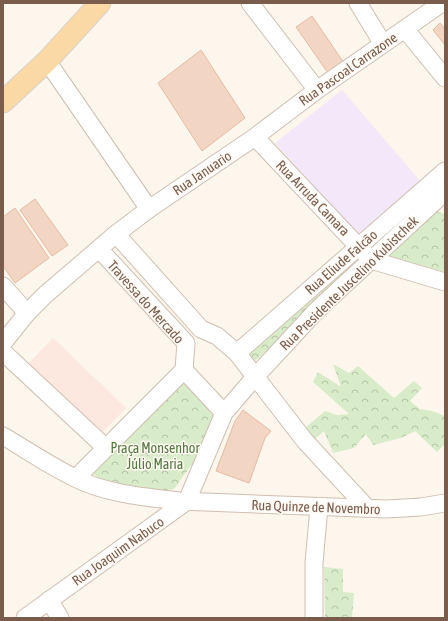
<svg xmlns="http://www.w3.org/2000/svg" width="448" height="621" font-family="'Asap Condensed',sans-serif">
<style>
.commercial{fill:#fde8e0}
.education{fill:#f3e8fa}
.forest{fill:url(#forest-crowns)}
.building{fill:#f3d5c3;stroke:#e6bba3}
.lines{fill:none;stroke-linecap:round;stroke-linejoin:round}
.minor-casing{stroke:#d1beb0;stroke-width:19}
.major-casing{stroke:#dad1cd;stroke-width:23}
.minor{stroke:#fff;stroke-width:17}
.major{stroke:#fbd9a5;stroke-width:21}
.labels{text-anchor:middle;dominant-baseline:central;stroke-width:3;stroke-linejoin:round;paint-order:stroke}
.street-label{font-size:14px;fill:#7a5c4d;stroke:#fffaf3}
.park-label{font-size:14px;fill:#537a41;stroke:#fffaf3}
</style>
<defs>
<pattern id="forest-crowns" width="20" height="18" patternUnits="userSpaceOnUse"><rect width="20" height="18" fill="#d8ecc9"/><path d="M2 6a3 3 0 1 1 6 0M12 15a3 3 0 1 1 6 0" fill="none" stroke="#b4c2a5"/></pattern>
</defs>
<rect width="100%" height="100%" fill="#fdf6ec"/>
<polygon class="commercial" points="53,338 126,408 98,437 25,367"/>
<polygon class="education" points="342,90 421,182 359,236 275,143"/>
<g class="forest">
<polygon points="437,211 445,214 445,272 390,256 390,253 432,213"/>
<polygon points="354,257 361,265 255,361 248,353"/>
<polygon points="333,364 349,373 358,366 394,398 414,381 422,388 410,401 420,409 432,411 445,416 445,444 437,452 415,431 401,438 373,445 366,434 354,448 333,453 324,431 313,441 305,428 325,411 337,415 349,414 313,382 318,372 341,387"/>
<path d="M186,380C195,391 211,404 214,418C217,434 185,473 175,488L167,492C145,489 108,490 93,473L94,468L178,383Z"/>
<polygon points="324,567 343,569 343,592 354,593 352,618 325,618"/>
</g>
<g class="building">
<polygon points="312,16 344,63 328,73 296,27"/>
<polygon points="440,23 445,29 445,45 433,30"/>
<polygon points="201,50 245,118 202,151 158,83"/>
<polygon points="35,199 68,245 52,256 20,210"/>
<polygon points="15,208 49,258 15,283 3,266 3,217"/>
<polygon points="243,410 271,431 265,438 249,483 216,471 235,421"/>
</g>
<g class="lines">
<defs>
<g id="minor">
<polyline points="250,3 317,90"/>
<polyline points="358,3 383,44"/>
<polyline points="405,29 445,78"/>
<polyline points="47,61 149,209"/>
<polyline points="255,137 371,260 445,282"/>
<polyline points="116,234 201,329 217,336 237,353 305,441 367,508"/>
<polyline points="99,249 186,343 184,370 224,413"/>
<polyline points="3,286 27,313"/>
<polyline points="3,343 27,313 46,294 116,234 149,209 255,137 317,90 442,3"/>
<polyline points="3,352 106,448"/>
<polyline points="237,353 445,171"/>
<path d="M3,436C27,450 50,466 75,478C107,494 144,497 179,501L387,509L421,507L445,503"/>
<polyline points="76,478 184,370"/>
<polyline points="187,501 224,413 255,377 317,310 445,192"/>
<polyline points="49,600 60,618"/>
<polyline points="25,618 187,501"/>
<polyline points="314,618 314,563 319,507"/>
</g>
<polyline id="major" points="3,102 47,61 100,3"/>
</defs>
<use href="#minor" class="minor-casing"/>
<use href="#major" class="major-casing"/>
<use href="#minor" class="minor"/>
<use href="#major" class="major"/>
</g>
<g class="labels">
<g class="street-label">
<text transform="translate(348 69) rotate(-35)">Rua Pascoal Carrazone</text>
<text transform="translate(202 173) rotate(-34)">Rua Januario</text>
<text transform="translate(313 198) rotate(46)">Rua Arruda Camara</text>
<text transform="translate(341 262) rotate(-41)">Rua Eliude Falcão</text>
<text transform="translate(349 283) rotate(-44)">Rua Presidente Juscelino Kubistchek</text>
<text transform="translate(146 302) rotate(48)">Travessa do Mercado</text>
<text transform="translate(316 507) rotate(2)">Rua Quinze de Novembro</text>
<text transform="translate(118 551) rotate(-35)">Rua Joaquim Nabuco</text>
</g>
<g class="park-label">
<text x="155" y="448">Praça Monsenhor<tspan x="155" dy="16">Júlio Maria</tspan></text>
</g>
</g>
<rect width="448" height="621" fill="none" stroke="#7a5c4d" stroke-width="8"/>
</svg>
